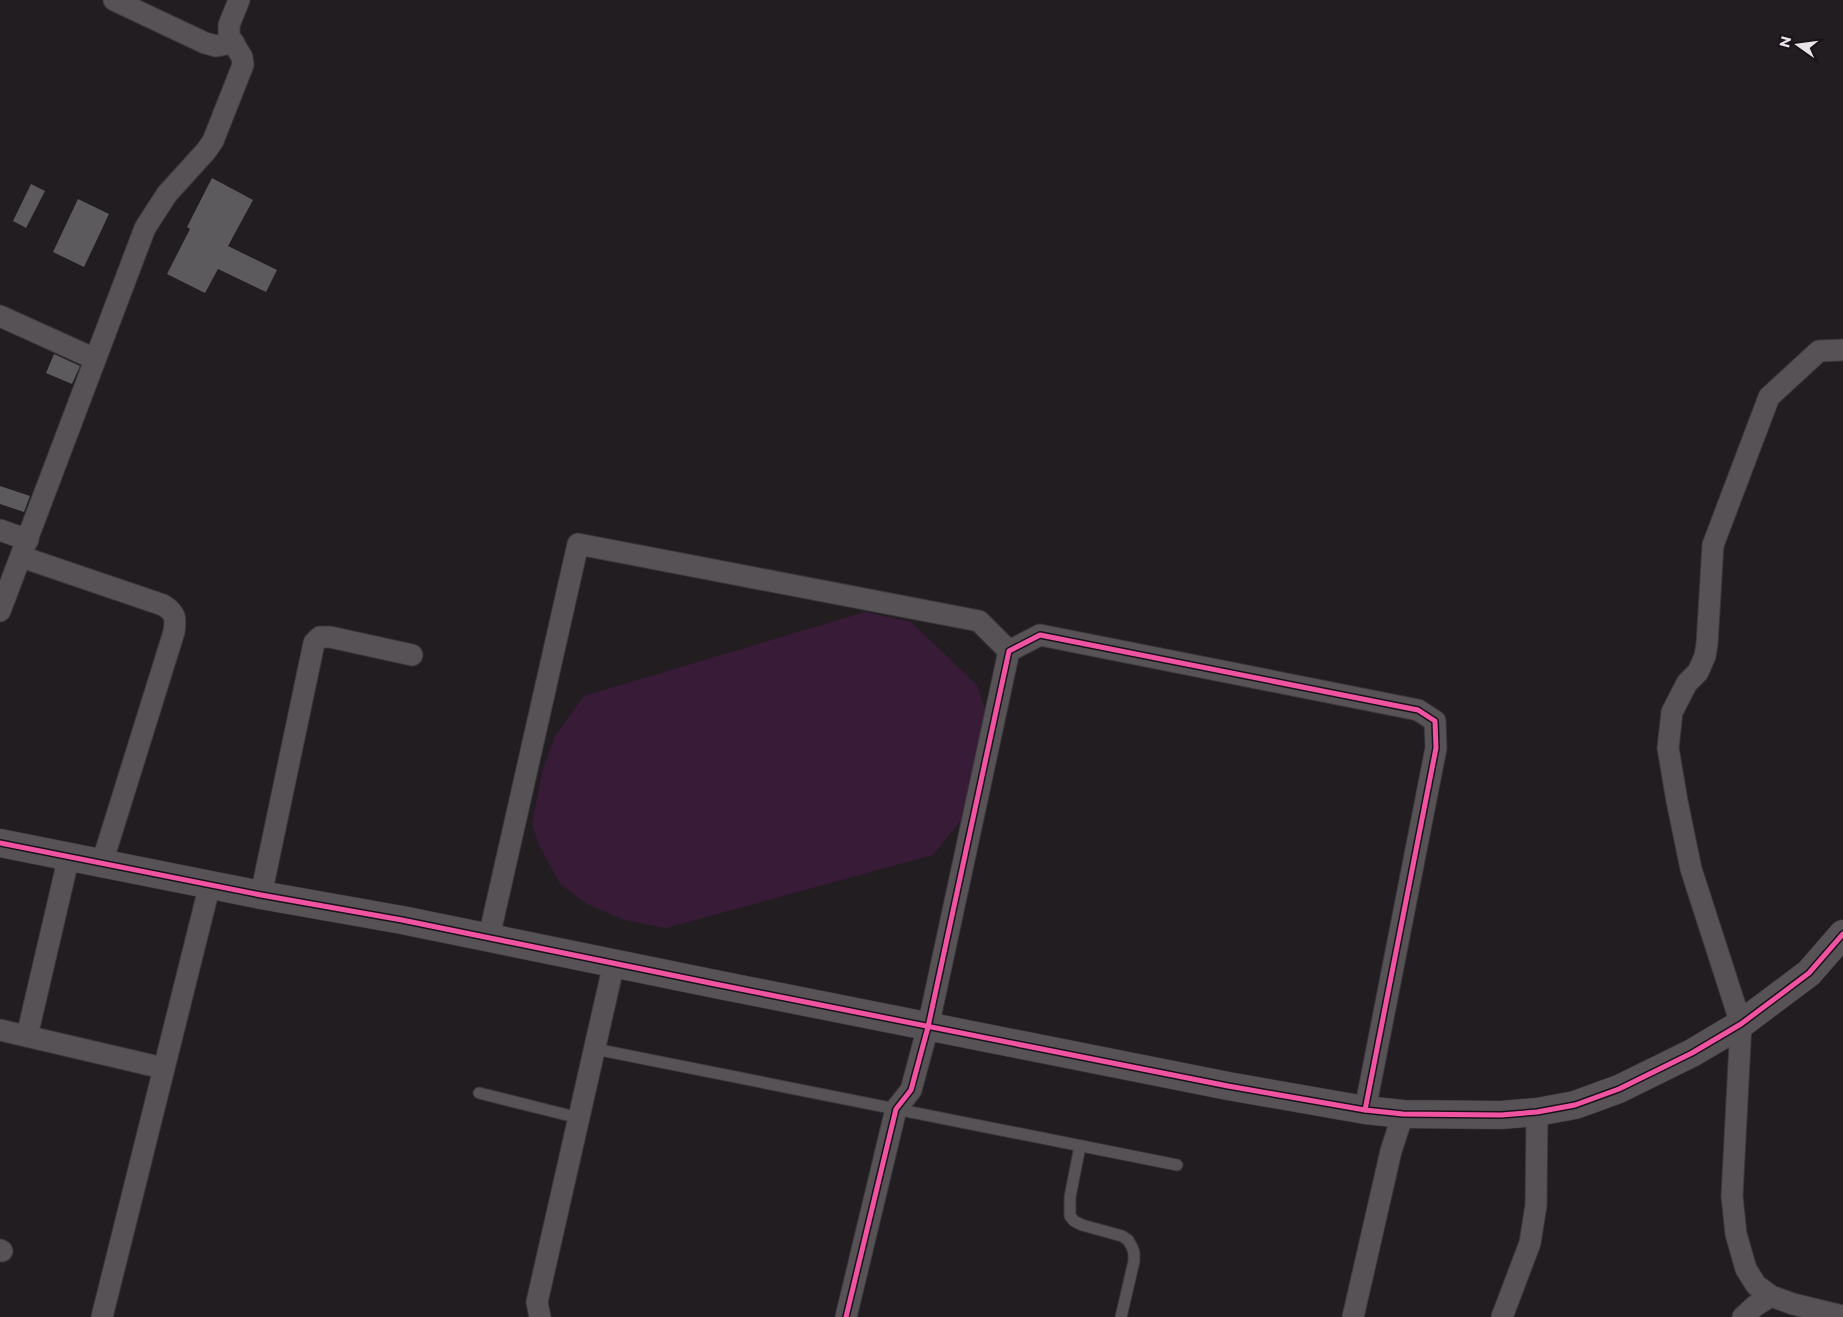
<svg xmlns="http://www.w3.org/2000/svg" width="1843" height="1317" font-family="Montserrat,sans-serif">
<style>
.garden{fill:#381b37}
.building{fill:#5d5a5d}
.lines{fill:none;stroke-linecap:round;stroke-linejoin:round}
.service-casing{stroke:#3b373a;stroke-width:13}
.minor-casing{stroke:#3b373a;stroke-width:23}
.tertiary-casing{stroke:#3b373a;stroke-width:29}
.service{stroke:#565256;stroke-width:11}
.minor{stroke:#565256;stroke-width:21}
.tertiary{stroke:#565256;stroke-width:28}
.cycleway-casing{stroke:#191218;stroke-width:8}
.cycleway{stroke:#f153a3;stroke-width:5}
</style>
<rect width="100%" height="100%" fill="#211d21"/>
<polygon class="garden" points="865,612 911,622 977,685 989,721 967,813 933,855 666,928 624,920 587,904 560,884 539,845 532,824 543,768 555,736 584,696"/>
<g class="building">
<polygon points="212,178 253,200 228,246 277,270 266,292 218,269 205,293 167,274 190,229 187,227"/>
<polygon points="31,184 45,191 26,228 13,221"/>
<polygon points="78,199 109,214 84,267 53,252"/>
<polygon points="54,354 80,366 72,384 46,373"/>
<polygon points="0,486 30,496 24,512 0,504"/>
</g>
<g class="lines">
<defs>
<g id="service">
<polyline points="595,1049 1177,1165"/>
<polyline points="479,1093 579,1118"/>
<polyline points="1080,1146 1070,1197 1070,1216 1074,1221 1082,1225 1122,1236 1128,1240 1132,1247 1134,1253 1134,1261 1121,1317"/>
</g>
<g id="minor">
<polyline points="114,0 205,43 216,46 234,43"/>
<polyline points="0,316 95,359"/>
<polyline points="1843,350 1819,351 1769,397 1713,545 1707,644 1705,656 1698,672 1687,683 1672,712 1668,748 1677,801 1691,869 1741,1024 1732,1196 1736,1234 1746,1269 1756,1285 1771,1296 1793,1304 1843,1316"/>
<polyline points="0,530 28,540"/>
<path d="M22,557L163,605C176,613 176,618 174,632L102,863"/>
<polyline points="0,611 145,228 167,194 206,151 213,141 243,65 242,57 229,36 229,25 239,0"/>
<polyline points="261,895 314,643 320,637 330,637 412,655"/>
<polyline points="489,937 578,544 979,621 1009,651"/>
<polyline points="0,1030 163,1068"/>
<polyline points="27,1036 69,856"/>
<polyline points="0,1250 2,1251"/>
<polyline points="102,1317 210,884"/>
<polyline points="540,1317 537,1302 614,963"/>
<polyline points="846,1317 896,1109 911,1090 928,1027 1009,651 1040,635 1418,710 1435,721 1436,748 1365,1110"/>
<polyline points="1353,1317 1391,1151 1403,1114"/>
<polyline points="1502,1317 1530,1243 1536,1205 1537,1112"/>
<polyline points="1743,1317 1755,1306 1771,1296"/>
</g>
<polyline id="tertiary" points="0,843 261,895 402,920 715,984 1228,1086 1365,1110 1403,1114 1501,1115 1537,1112 1575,1105 1619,1089 1692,1053 1741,1024 1809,973 1843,934"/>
</defs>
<use href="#service" class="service-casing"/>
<use href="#minor" class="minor-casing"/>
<use href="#tertiary" class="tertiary-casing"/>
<use href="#service" class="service"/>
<use href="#minor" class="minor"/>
<use href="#tertiary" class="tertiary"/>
<defs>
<g id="cycleway">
<polyline points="0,843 261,895 402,920 715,984 1228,1086 1365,1110 1403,1114 1501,1115 1537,1112 1575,1105 1619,1089 1692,1053 1741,1024 1809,973 1843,934"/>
<polyline points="846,1317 896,1109 911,1090 928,1027 1009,651 1040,635 1418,710 1435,721 1436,748 1365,1110"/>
</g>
</defs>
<use href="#cycleway" class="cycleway-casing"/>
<use href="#cycleway" class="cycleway"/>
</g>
<g transform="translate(1798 45) rotate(284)" stroke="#191218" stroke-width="4" paint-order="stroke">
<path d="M0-4L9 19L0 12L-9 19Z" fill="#eae4e9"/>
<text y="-8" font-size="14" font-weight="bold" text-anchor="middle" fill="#eae4e9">N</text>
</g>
</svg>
